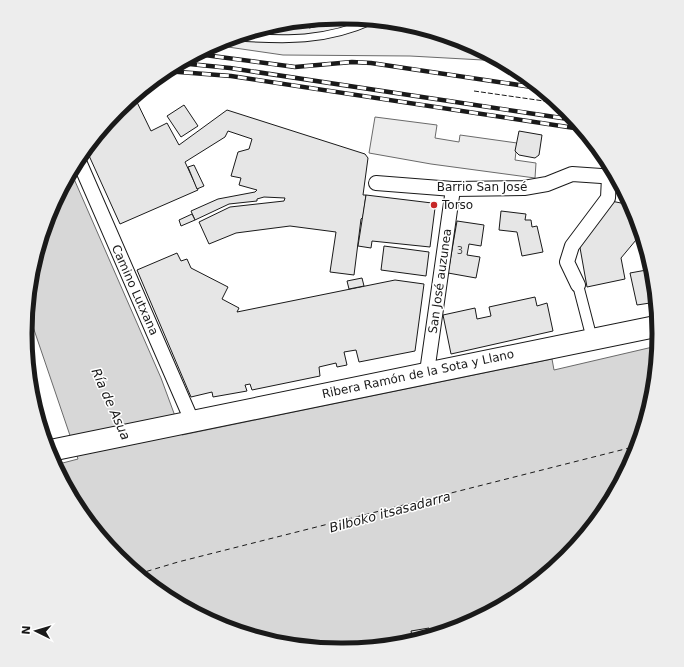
<svg xmlns="http://www.w3.org/2000/svg" width="684" height="667" font-family="'DejaVu Sans',sans-serif">
<style>
.built{fill:#ededed;stroke:#6a6a6a}
.water{fill:#d7d7d7;stroke:#6a6a6a}
.lines{fill:none;stroke-linecap:round;stroke-linejoin:round}
.ferry{stroke:#1a1a1a;stroke-width:1;stroke-dasharray:5 4;stroke-linecap:butt}
.building{fill:#e6e6e6;stroke:#1a1a1a}
.service-casing{stroke:#1a1a1a;stroke-width:9}
.pedestrian-casing{stroke:#1a1a1a;stroke-width:12}
.minor-casing{stroke:#1a1a1a;stroke-width:16}
.primary-casing{stroke:#1a1a1a;stroke-width:23}
.service{stroke:#fff;stroke-width:7}
.pedestrian{stroke:#fff;stroke-width:10}
.minor{stroke:#fff;stroke-width:14}
.primary{stroke:#fff;stroke-width:21}
.rail-casing{stroke:#1a1a1a;stroke-width:4.5}
.rail{stroke:#fff;stroke-width:3;stroke-dasharray:9;stroke-linecap:butt}
.fence{stroke:#1a1a1a;stroke-width:1;stroke-dasharray:5 2;stroke-linecap:butt}
.poi-dot{fill:#c62828;stroke:#fff;stroke-width:1.5}
.labels{text-anchor:middle;dominant-baseline:central;stroke-width:3;stroke-linejoin:round;paint-order:stroke}
.number-label{font-size:10px;fill:#4d4d4d}
.street-label{font-size:12px;fill:#1a1a1a;stroke:#fff}
.poi-label{font-size:12px;fill:#1a1a1a;stroke:#fff;text-anchor:start}
.water-label{font-size:13px;font-style:italic;fill:#1a1a1a;stroke:#fff}
.rim{fill:none;stroke:#1a1a1a;stroke-width:5}
</style>
<rect width="100%" height="100%" fill="#fff"/>
<g class="built">
<polygon points="342,17 404,23 463,41 501,61 410,56 283,55 214,45 221,41 280,23"/>
<polygon points="375,117 437,125 435,138 459,142 460,135 517,143 515,160 536,163 535,178 431,164 369,153"/>
</g>
<polygon class="water" points="71,172 161,378 182,435 552,359 554,370 657,346 652,395 634,455 605,510 566,557 518,597 463,626 404,644 342,650 280,644 221,626 166,597 118,557 79,509 55,465 78,459 28,312 32,272 50,212"/>
<g class="lines">
<polyline class="ferry" points="138,574 178,562 637,446"/>
</g>
<g class="building">
<polygon points="342,17 356,18 309,28 308,20"/>
<polygon points="134,96 151,131 167,123 179,145 227,110 365,154 368,158 363,195 366,195 363,217 361,219 354,275 330,272 336,232 290,226 236,233 209,244 199,222 230,207 284,201 285,198 264,197 257,199 257,201 229,204 195,220 191,211 218,199 255,192 257,190 239,185 241,178 231,176 238,152 249,149 252,139 228,131 225,137 185,162 198,190 120,224 86,149 118,110"/>
<polygon points="184,105 198,126 181,137 167,116"/>
<polygon points="519,131 542,135 539,155 535,158 519,155 515,151"/>
<polygon points="194,165 204,186 197,189 188,167"/>
<polygon points="366,195 432,203 435,208 430,247 372,241 371,248 358,246"/>
<polygon points="611,201 631,205 641,234 621,258 625,279 587,287 579,242"/>
<polygon points="501,211 526,214 525,220 531,220 532,227 537,226 543,252 522,256 517,232 499,230"/>
<polygon points="192,214 195,220 181,226 179,220"/>
<polygon points="457,221 484,225 481,246 469,244 467,255 480,257 476,278 448,273"/>
<polygon points="384,246 429,252 426,276 381,270"/>
<polygon points="177,253 181,261 187,259 191,268 228,287 222,299 239,308 237,312 395,280 424,284 415,351 359,362 356,350 344,352 347,365 337,367 336,363 319,367 320,376 252,390 250,384 245,385 247,391 213,397 212,392 191,397 137,270"/>
<polygon points="652,269 656,307 651,308 650,303 637,305 630,273"/>
<polygon points="362,278 364,286 349,289 347,281"/>
<polygon points="535,297 537,306 547,303 553,331 451,354 443,315 475,308 477,319 491,316 489,307"/>
<polygon points="429,628 431,636 413,641 411,631"/>
</g>
<g class="lines">
<defs>
<path id="service" d="M234,37C286,40 325,42 373,20"/>
<polyline id="pedestrian" points="578,285 592,339"/>
<g id="minor">
<polyline points="78,159 192,421"/>
<polyline points="376,183 453,189 524,188 547,184 572,174 616,177"/>
<polyline points="578,285 567,262 572,246 608,198 609,177"/>
<polyline points="427,372 453,189"/>
</g>
<polyline id="primary" points="48,451 658,326"/>
</defs>
<use href="#service" class="service-casing"/>
<use href="#pedestrian" class="pedestrian-casing"/>
<use href="#minor" class="minor-casing"/>
<use href="#primary" class="primary-casing"/>
<use href="#service" class="service"/>
<use href="#pedestrian" class="pedestrian"/>
<use href="#minor" class="minor"/>
<use href="#primary" class="primary"/>
<defs>
<g id="rail">
<polyline points="197,54 295,67 352,62 371,63 539,88"/>
<polyline points="179,63 230,68 575,120"/>
<polyline points="166,71 231,76 581,129"/>
</g>
</defs>
<use href="#rail" class="rail-casing"/>
<use href="#rail" class="rail"/>
<polyline class="fence" points="474,91 558,103"/>
</g>
<circle class="poi-dot" cx="434" cy="205" r="4"/>
<g class="labels">
<g class="number-label">
<text x="460" y="250">3</text>
</g>
<g class="street-label">
<text x="482" y="187">Barrio San José</text>
<text transform="translate(440 281) rotate(-82)">San José auzunea</text>
<text transform="translate(135 290) rotate(66)">Camino Lutxana</text>
<text transform="translate(418 374) rotate(-12)">Ribera Ramón de la Sota y Llano</text>
</g>
<g class="poi-label">
<text x="442" y="205">Torso</text>
</g>
<g class="water-label">
<text transform="translate(111 404) rotate(66)">Ría de Asua</text>
<text transform="translate(390 512) rotate(-15)">Bilboko itsasadarra</text>
</g>
</g>
<path d="M0 0H684V667H0ZM341 24H343A309 309 0 0 1 652 333V334A309 309 0 0 1 343 643H341A309 309 0 0 1 32 334V333A309 309 0 0 1 341 24Z" fill="#ededed" fill-rule="evenodd"/>
<path class="rim" d="M341 24H343A309 309 0 0 1 652 333V334A309 309 0 0 1 343 643H341A309 309 0 0 1 32 334V333A309 309 0 0 1 341 24Z"/>
<g transform="translate(36 631) rotate(275)" stroke="#ffffff" stroke-width="3" paint-order="stroke">
<path d="M0-3L7 15L0 10L-7 15Z" fill="#1a1a1a"/>
<text y="-6" font-size="11" font-weight="bold" text-anchor="middle" fill="#1a1a1a">N</text>
</g>
</svg>
